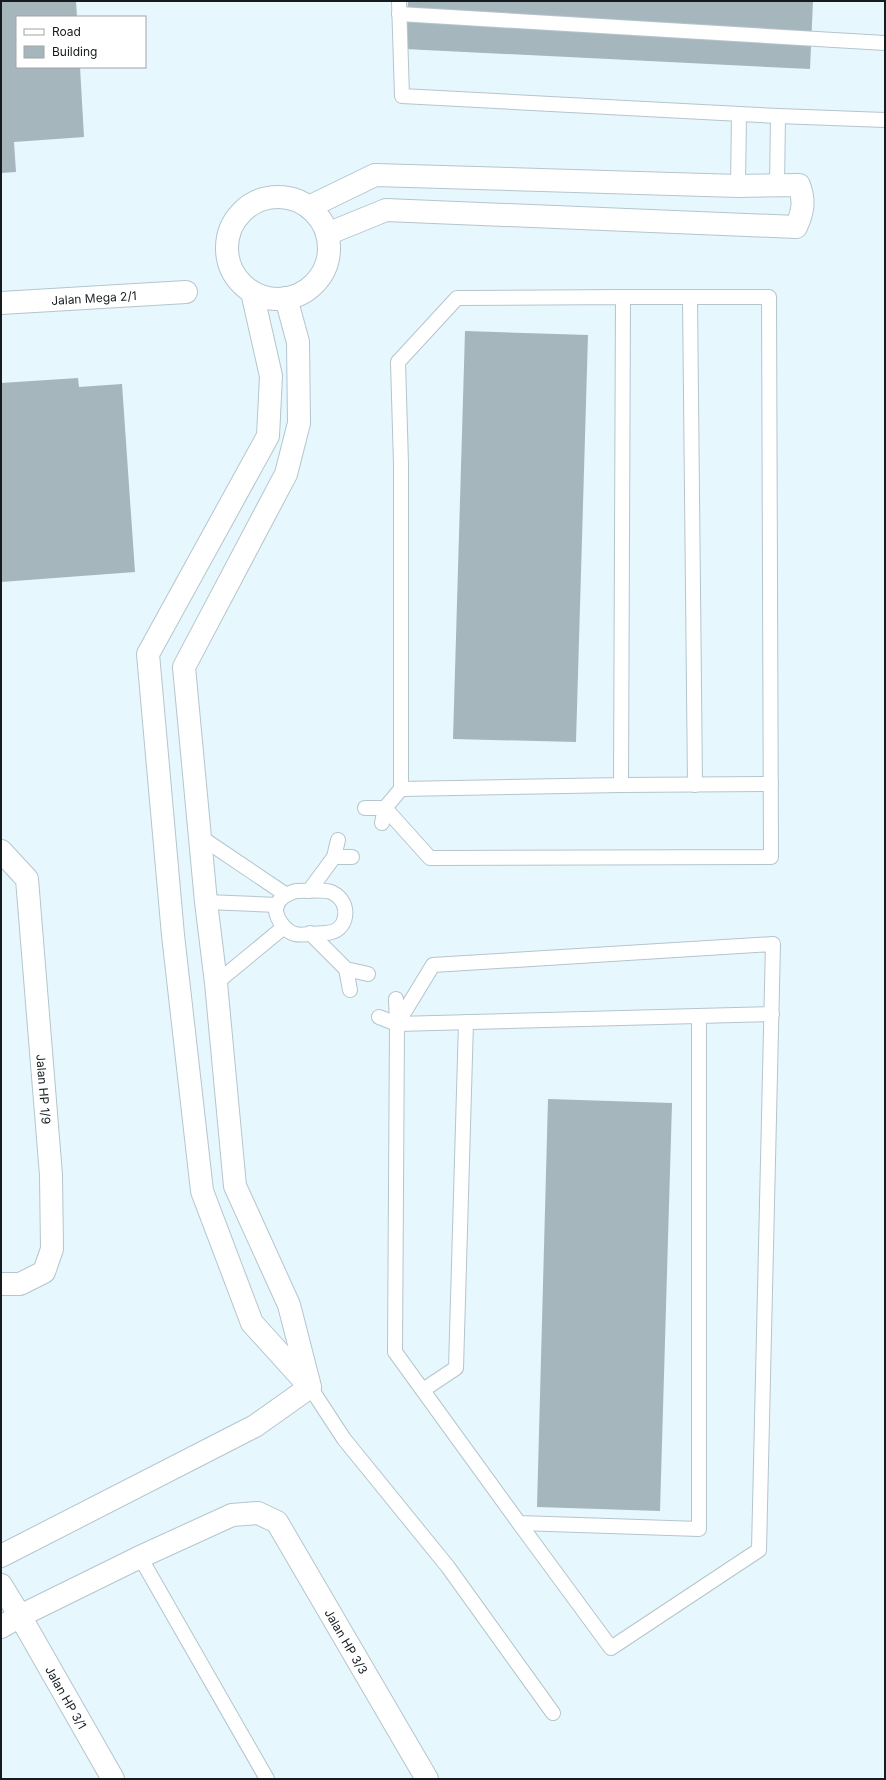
<svg xmlns="http://www.w3.org/2000/svg" width="886" height="1780" font-family="Inter,sans-serif">
<style>
.building{fill:#a6b6bd}
.lines{fill:none;stroke-linecap:round;stroke-linejoin:round}
.lane-casing{stroke:#b5c5cc;stroke-width:16}
.street-casing{stroke:#b5c5cc;stroke-width:24}
.lane{stroke:#fff;stroke-width:14}
.street{stroke:#fff;stroke-width:22}
.labels{text-anchor:middle;dominant-baseline:central;stroke-width:3;stroke-linejoin:round;paint-order:stroke}
.street-label{font-size:12px;fill:#151b1e;stroke:#fff}
</style>
<rect width="100%" height="100%" fill="#e6f7fe"/>
<g class="building">
<polygon points="1,1 76,1 77,17 17,17 17,67 80,67 84,137 14,142 16,172 1,173"/>
<polygon points="408,1 813,1 810,69 405,49"/>
<polygon points="465,331 588,335 576,742 453,739"/>
<polygon points="78,378 79,387 122,384 135,572 1,582 1,383"/>
<polygon points="548,1099 672,1103 660,1511 537,1507"/>
</g>
<g class="lines">
<defs>
<g id="lane">
<polyline points="399,1 402,96 778,116 885,120"/>
<polyline points="399,14 885,43"/>
<polyline points="777,185 778,116"/>
<polyline points="738,186 739,114"/>
<polyline points="690,297 695,785"/>
<polyline points="621,785 771,784"/>
<polyline points="365,808 385,808 430,858 771,857 769,297 623,297"/>
<polyline points="382,823 385,808 401,789 401,464 398,362 457,298 623,297 621,785 401,789"/>
<polyline points="199,836 285,894"/>
<polyline points="334,857 352,857"/>
<path d="M296,891C305,891 326,889 333,893C352,902 349,933 325,933C317,933 302,936 295,934C284,931 273,915 277,905C280,897 289,893 296,891Z"/>
<polyline points="309,891 334,857 338,840"/>
<polyline points="206,902 277,905"/>
<polyline points="310,933 346,969 368,974"/>
<polyline points="346,969 350,990"/>
<polyline points="216,983 284,927"/>
<polyline points="396,999 397,1024 395,1352 519,1523 699,1529 699,1016"/>
<polyline points="379,1017 397,1024 772,1014"/>
<polyline points="397,1024 433,965 773,944 759,1550 611,1648 519,1523"/>
<polyline points="310,1387 344,1439 448,1567 553,1713"/>
<polyline points="423,1390 456,1368 466,1022"/>
<polyline points="140,1557 267,1779"/>
</g>
<g id="street">
<circle cx="278" cy="248" r="51"/>
<path d="M309,207L375,175L738,186L799,185C805,201 803,212 796,227L386,210L327,234"/>
<polyline points="252,292 271,376 268,436 148,654 173,935 202,1191 252,1323 310,1387"/>
<polyline points="286,298 298,342 299,423 286,474 184,667 206,902 216,983 235,1186 289,1305 309,1383"/>
<path id="s1" d="M1,303L186,292"/>
<path id="s2" d="M1,851L27,879L51,1175L52,1249L44,1272L20,1284H1"/>
<polyline points="1,1556 255,1426 310,1387"/>
<path id="s3" d="M1,1585L20,1616L113,1779"/>
<path id="s4" d="M1,1627L20,1616L140,1557L232,1515L258,1513L277,1522L427,1779"/>
</g>
</defs>
<use href="#lane" class="lane-casing"/>
<use href="#street" class="street-casing"/>
<use href="#lane" class="lane"/>
<use href="#street" class="street"/>
</g>
<g class="labels">
<g class="street-label">
<text stroke="none"><textPath href="#s1" startOffset="93">Jalan Mega 2/1</textPath></text>
<text stroke="none"><textPath href="#s2" startOffset="249">Jalan HP 1/9</textPath></text>
<text stroke="none"><textPath href="#s4" startOffset="442">Jalan HP 3/3</textPath></text>
<text stroke="none"><textPath href="#s3" startOffset="130">Jalan HP 3/1</textPath></text>
</g>
</g>
<rect width="886" height="1780" fill="none" stroke="#151b1e" stroke-width="4"/>
<rect x="16" y="16" width="130" height="52" fill="#ffffff" stroke="#a1a4a5"/>
<rect x="24" y="29" width="20" height="6" fill="#ffffff" stroke="#a1a4a5"/>
<text x="52" y="36" font-size="12" fill="#151b1e">Road</text>
<rect x="24" y="46" width="20" height="12" fill="#a6b6bd" stroke="#a1a4a5"/>
<text x="52" y="56" font-size="12" fill="#151b1e">Building</text>
</svg>
